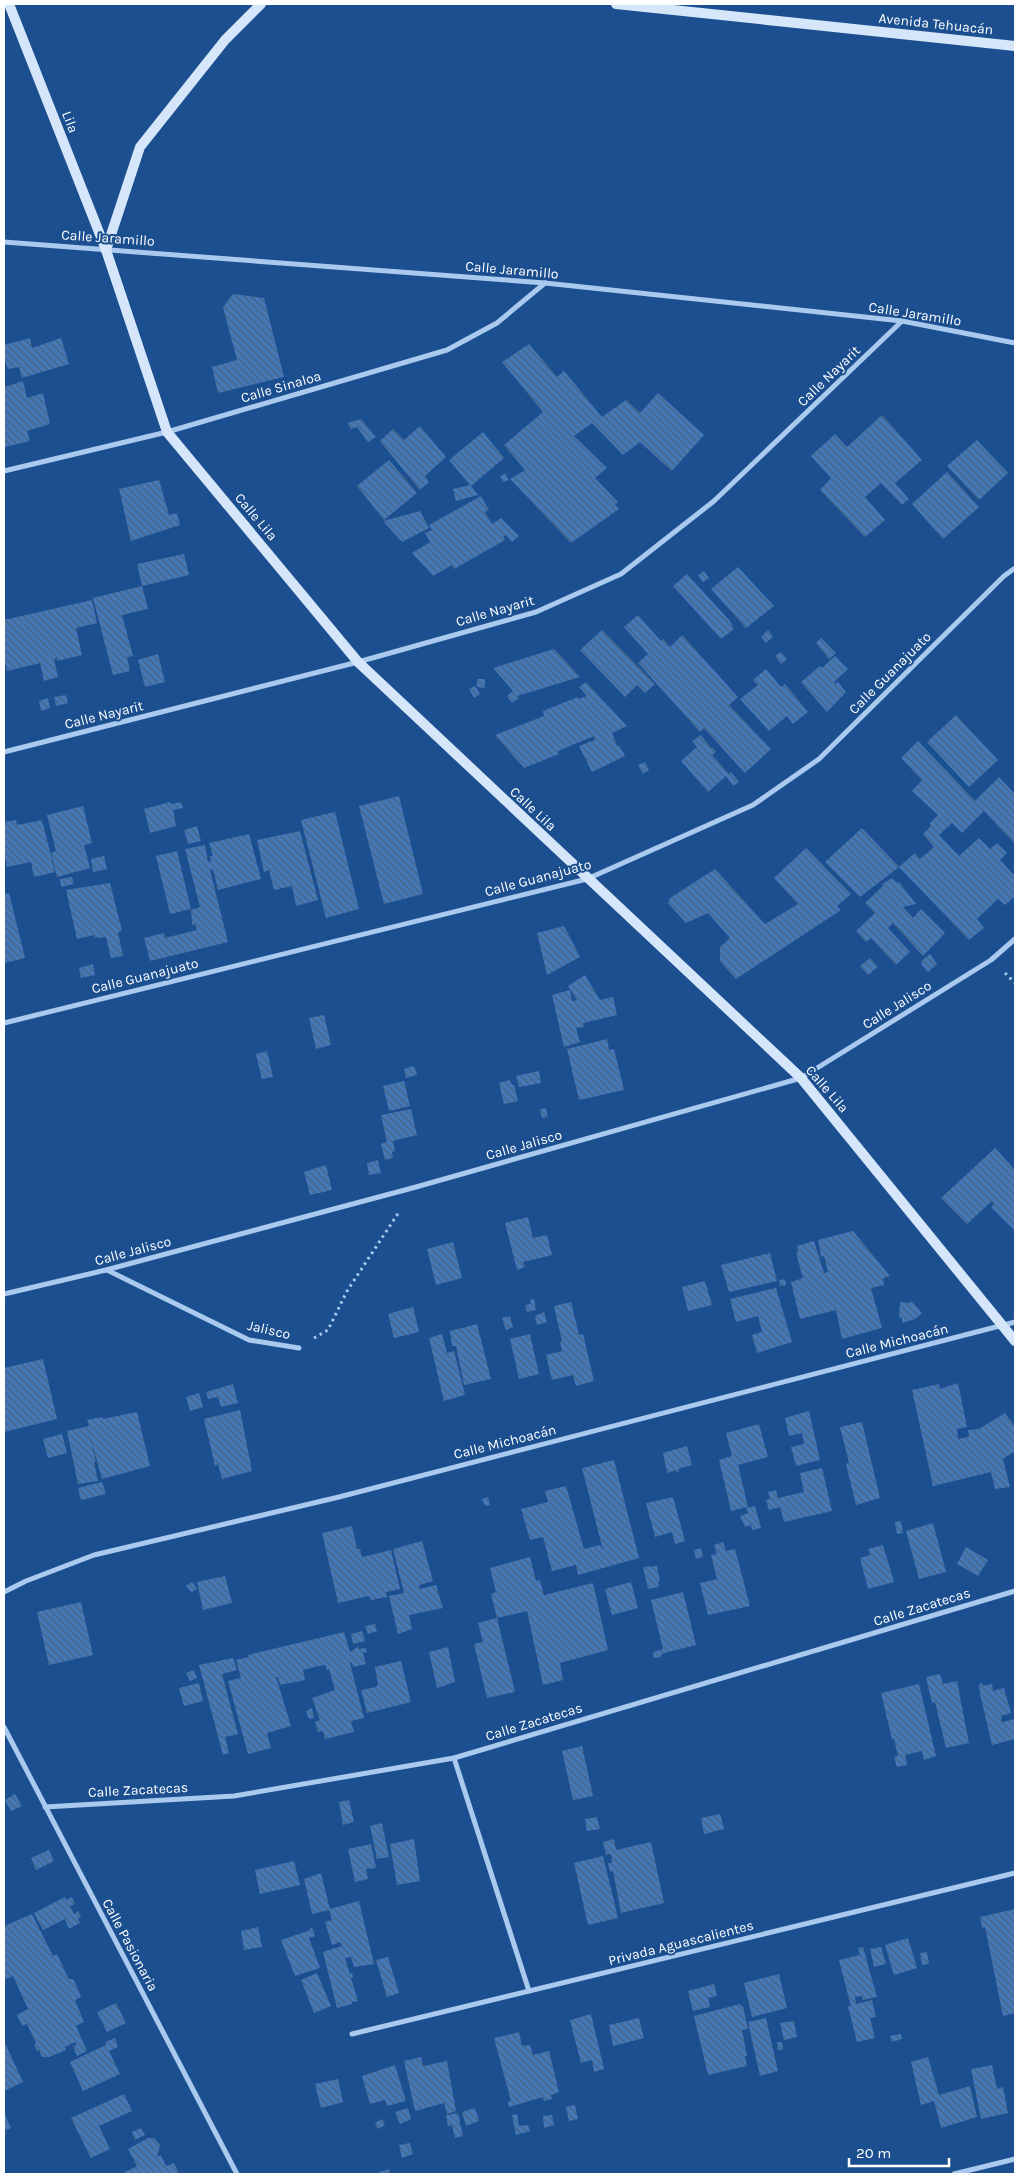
<svg xmlns="http://www.w3.org/2000/svg" width="1019" height="2178" font-family="Karla,sans-serif">
<style>
.building{fill:url(#building-back-hatch)}
.lines{fill:none;stroke-linecap:round;stroke-linejoin:round}
.path{stroke:#a9c9ee;stroke-width:3;stroke-dasharray:2.5 4;stroke-linecap:butt}
.street{stroke:#a9c9ee;stroke-width:5}
.secondary{stroke:#d6e6fa;stroke-width:10}
.labels{text-anchor:middle;dominant-baseline:central;stroke-width:4;stroke-linejoin:round;paint-order:stroke}
.street-label{font-size:14px;fill:#fff;stroke:#1b4f8f}
</style>
<defs>
<pattern id="building-back-hatch" width="6" height="6" patternUnits="userSpaceOnUse" patternTransform="scale(1.25)"><rect width="6" height="6" fill="#4478b7"/><path d="M-1 5l2 2M0 0l6 6M5-1l2 2" fill="none" stroke="#486282"/></pattern>
</defs>
<rect width="100%" height="100%" fill="#1b4f8f"/>
<g class="building">
<polygon points="233,294 264,298 284,377 218,393 212,367 237,360 223,307"/>
<polygon points="30,338 32,348 61,338 69,364 22,378 19,367 8,369 4,358 4,345"/>
<polygon points="529,344 557,377 564,371 602,417 626,400 640,413 658,393 704,435 672,471 640,442 623,455 592,423 574,436 607,468 595,478 618,502 615,505 619,509 571,543 510,479 525,470 504,445 543,412 502,362"/>
<polygon points="23,381 27,398 43,393 50,424 27,431 30,441 5,447 4,387"/>
<polygon points="882,415 922,460 895,483 909,499 902,505 881,483 865,497 885,520 865,537 820,490 831,478 811,456 835,434 847,447"/>
<polygon points="361,419 376,437 368,442 357,427 351,429 347,423"/>
<polygon points="420,426 446,457 425,476 429,482 420,490 380,441 393,429 404,440"/>
<polygon points="483,432 504,458 471,486 478,495 456,501 453,489 470,485 449,460"/>
<polygon points="977,440 1008,473 979,500 947,466"/>
<polygon points="389,460 417,493 384,520 357,486"/>
<polygon points="947,472 979,507 943,539 912,504"/>
<polygon points="505,473 509,480 503,482 500,477"/>
<polygon points="159,480 169,515 177,513 180,525 131,541 119,489"/>
<polygon points="481,496 489,510 485,512 492,524 501,518 519,536 512,542 506,535 503,537 505,540 454,569 452,565 433,576 412,553 430,542 425,533 432,530 429,525"/>
<polygon points="420,511 429,528 402,542 383,521"/>
<polygon points="184,554 189,575 142,586 137,564"/>
<polygon points="738,567 774,606 746,628 711,589"/>
<polygon points="704,571 709,578 703,582 698,575"/>
<polygon points="687,574 730,621 734,629 721,639 673,586"/>
<polygon points="142,586 148,609 122,615 133,656 127,657 130,671 113,675 93,598"/>
<polygon points="92,600 97,623 76,628 82,655 57,661 57,658 54,659 58,677 44,681 40,663 7,671 4,658 4,620"/>
<polygon points="638,615 661,641 663,639 670,647 682,635 738,697 729,705 771,749 745,773 704,728 700,732 638,663 648,654 624,627"/>
<polygon points="602,630 655,684 645,693 637,685 625,697 580,650"/>
<polygon points="768,630 773,637 766,643 761,637"/>
<polygon points="821,638 836,653 829,659 816,643"/>
<polygon points="554,649 580,677 517,696 519,698 512,703 507,696 513,691 493,668"/>
<polygon points="781,652 787,659 781,664 775,656"/>
<polygon points="158,654 165,682 145,687 138,660"/>
<polygon points="835,656 848,669 834,682 835,684 838,682 846,692 827,712 801,682 820,666 822,668"/>
<polygon points="766,669 781,687 785,684 808,712 793,724 787,716 769,731 740,699 758,685 753,680"/>
<polygon points="477,679 485,679 485,688 477,687"/>
<polygon points="586,682 627,726 612,733 617,746 619,745 625,756 592,772 579,746 595,740 594,736 558,751 559,754 524,768 495,735 544,716 543,711 578,697 579,699 587,696 579,687"/>
<polygon points="475,686 480,694 474,698 469,689"/>
<polygon points="66,695 68,703 56,706 54,697"/>
<polygon points="48,698 50,708 41,711 39,701"/>
<polygon points="956,715 998,760 969,787 927,742"/>
<polygon points="701,735 711,748 712,747 716,752 712,755 729,774 731,772 739,782 733,786 726,776 708,792 681,761 697,747 692,741"/>
<polygon points="918,741 975,801 999,777 1015,794 1015,844 984,811 962,833 952,823 939,835 959,856 979,838 990,849 997,843 1007,853 1000,860 1015,876 1015,896 1005,905 998,899 977,919 984,928 969,940 899,867 860,897 825,862 862,828 899,867 915,853 920,859 934,847 923,834 931,826 929,824 938,815 912,791 922,780 901,758"/>
<polygon points="645,762 649,770 643,774 638,765"/>
<polygon points="399,796 423,894 384,904 359,806"/>
<polygon points="170,802 171,804 181,802 183,808 173,810 176,826 150,833 144,809"/>
<polygon points="83,806 92,843 84,845 90,868 57,877 51,853 56,851 47,815"/>
<polygon points="335,812 359,909 326,918 301,820"/>
<polygon points="16,820 17,825 42,820 55,872 34,877 31,862 7,867 4,852 4,822"/>
<polygon points="197,826 201,841 188,844 184,830"/>
<polygon points="300,831 318,900 296,906 292,886 274,890 269,870 264,872 257,840"/>
<polygon points="249,834 261,879 218,890 213,869 210,870 228,942 150,961 144,938 164,933 165,938 197,930 195,924 192,925 191,910 200,907 185,849 205,845 208,862 211,861 210,856 213,856 209,843"/>
<polygon points="806,848 851,894 837,906 841,910 736,979 720,961 720,947 730,938 708,913 686,923 668,903 670,898 715,869 765,924 798,904 774,878"/>
<polygon points="177,851 191,909 170,914 156,856"/>
<polygon points="104,856 107,869 93,872 91,859"/>
<polygon points="72,877 74,884 61,887 60,879"/>
<polygon points="892,878 897,883 899,882 916,904 903,907 913,918 921,909 945,933 923,956 893,923 888,928 910,952 896,965 871,938 866,942 856,931 875,913 865,903 883,886 882,884"/>
<polygon points="110,883 122,931 118,932 123,956 111,958 106,937 95,938 94,935 77,939 66,890"/>
<polygon points="9,893 25,958 4,963 4,894"/>
<polygon points="564,926 580,957 547,975 537,933"/>
<polygon points="930,954 937,964 928,972 921,964 923,963 921,961"/>
<polygon points="870,958 878,967 868,975 860,966"/>
<polygon points="93,964 95,975 81,978 79,968"/>
<polygon points="585,975 600,1000 613,997 617,1015 583,1023 584,1027 576,1028 580,1042 564,1047 552,995 570,990 572,1001 577,1000 568,986"/>
<polygon points="324,1015 331,1045 316,1049 309,1018"/>
<polygon points="607,1039 609,1050 614,1049 624,1090 579,1100 567,1049"/>
<polygon points="267,1051 273,1077 262,1079 256,1054"/>
<polygon points="414,1066 417,1075 406,1078 404,1069"/>
<polygon points="539,1071 541,1083 519,1087 516,1076"/>
<polygon points="510,1080 512,1085 514,1085 518,1101 504,1104 499,1083"/>
<polygon points="404,1081 410,1106 389,1111 383,1086"/>
<polygon points="546,1108 548,1117 542,1118 540,1109"/>
<polygon points="411,1109 417,1135 393,1141 395,1151 392,1152 393,1158 385,1160 381,1144 387,1142 381,1115"/>
<polygon points="995,1148 1015,1170 1015,1231 991,1207 994,1204 992,1201 967,1224 941,1198"/>
<polygon points="378,1160 381,1173 369,1175 367,1163"/>
<polygon points="326,1165 332,1190 310,1195 304,1172"/>
<polygon points="528,1217 533,1238 547,1235 552,1255 523,1262 525,1267 517,1270 505,1223"/>
<polygon points="853,1231 890,1276 883,1278 884,1285 871,1288 882,1328 842,1339 836,1310 800,1319 791,1282 803,1278 796,1253 798,1252 797,1246 814,1241 824,1273 828,1272 824,1256 821,1257 818,1240"/>
<polygon points="453,1242 462,1278 436,1285 427,1249"/>
<polygon points="770,1253 777,1281 729,1292 721,1265"/>
<polygon points="785,1279 786,1285 780,1286 779,1280"/>
<polygon points="705,1281 712,1305 688,1311 682,1287"/>
<polygon points="776,1288 792,1342 757,1353 752,1335 762,1332 758,1316 736,1322 730,1299"/>
<polygon points="534,1299 536,1310 527,1312 525,1305 531,1304 530,1300"/>
<polygon points="911,1300 922,1313 915,1319 902,1323 902,1318 899,1317 900,1302 911,1303"/>
<polygon points="571,1302 579,1335 583,1334 594,1381 576,1386 573,1375 552,1380 546,1355 562,1351 560,1342 562,1341 554,1306"/>
<polygon points="413,1307 419,1332 394,1338 388,1314"/>
<polygon points="544,1312 547,1322 537,1325 535,1316"/>
<polygon points="510,1316 513,1327 506,1330 502,1318"/>
<polygon points="477,1324 491,1379 464,1385 456,1346 452,1346 450,1331"/>
<polygon points="442,1334 447,1353 454,1351 465,1395 444,1401 429,1338"/>
<polygon points="530,1334 539,1374 519,1379 510,1339"/>
<polygon points="43,1359 57,1419 4,1432 4,1368"/>
<polygon points="958,1383 967,1427 957,1429 958,1439 969,1437 968,1430 979,1429 1005,1413 1015,1427 1015,1451 1003,1459 1010,1487 995,1489 991,1472 933,1486 912,1390 939,1384 940,1389"/>
<polygon points="233,1384 238,1403 221,1407 218,1397 208,1399 206,1392"/>
<polygon points="199,1393 203,1407 190,1411 186,1397"/>
<polygon points="240,1410 252,1471 222,1479 218,1464 215,1466 204,1419"/>
<polygon points="809,1411 820,1460 796,1466 791,1447 804,1444 802,1433 789,1436 785,1418"/>
<polygon points="137,1412 150,1466 102,1479 88,1429 96,1461 94,1462 98,1481 78,1484 67,1431 89,1426 87,1420 102,1417 103,1419"/>
<polygon points="862,1422 880,1498 856,1505 846,1464 849,1463 840,1427"/>
<polygon points="759,1424 768,1457 738,1465 748,1507 731,1511 719,1460 732,1456 726,1433"/>
<polygon points="62,1434 67,1453 48,1458 43,1439"/>
<polygon points="687,1446 692,1465 678,1469 679,1472 677,1473 676,1470 667,1473 663,1453"/>
<polygon points="614,1460 639,1558 578,1575 576,1565 552,1571 543,1537 530,1540 521,1509 548,1502 545,1491 566,1486 584,1549 600,1545 603,1550 582,1468"/>
<polygon points="822,1468 832,1511 784,1522 780,1507 769,1510 766,1500 770,1499 768,1492 776,1490 778,1498 804,1492 800,1473"/>
<polygon points="102,1482 106,1494 81,1500 78,1488"/>
<polygon points="488,1497 490,1505 485,1506 482,1499"/>
<polygon points="673,1497 685,1541 675,1544 672,1532 655,1537 646,1503"/>
<polygon points="755,1506 761,1528 752,1530 751,1525 745,1527 740,1516 748,1513 746,1508"/>
<polygon points="901,1521 903,1533 897,1534 895,1522"/>
<polygon points="933,1523 946,1572 919,1579 906,1531"/>
<polygon points="352,1526 357,1549 360,1549 362,1557 391,1550 400,1589 386,1592 387,1597 371,1600 369,1596 338,1603 322,1533"/>
<polygon points="422,1541 433,1581 419,1585 420,1589 436,1585 443,1608 409,1615 412,1629 398,1634 389,1596 404,1593 393,1549"/>
<polygon points="723,1542 726,1551 735,1549 750,1606 708,1615 700,1583 717,1579 711,1555 717,1554 714,1545"/>
<polygon points="883,1545 894,1582 868,1589 860,1558 870,1555 868,1549"/>
<polygon points="966,1547 988,1560 978,1576 957,1564"/>
<polygon points="701,1548 703,1557 696,1559 694,1550"/>
<polygon points="530,1557 536,1581 540,1580 544,1595 593,1583 608,1650 560,1663 563,1680 543,1685 527,1611 497,1618 491,1594 496,1592 490,1568"/>
<polygon points="657,1566 660,1581 658,1582 659,1587 648,1589 643,1567"/>
<polygon points="225,1576 232,1603 203,1610 197,1582"/>
<polygon points="192,1582 197,1589 191,1592 186,1586"/>
<polygon points="631,1582 638,1608 612,1615 605,1589"/>
<polygon points="683,1592 696,1645 664,1653 661,1655 661,1657 654,1658 653,1652 663,1649 651,1600"/>
<polygon points="81,1602 93,1655 49,1665 37,1612"/>
<polygon points="497,1618 515,1692 487,1698 474,1644 483,1642 478,1623"/>
<polygon points="375,1624 377,1631 368,1634 365,1626"/>
<polygon points="362,1631 365,1641 353,1644 351,1634"/>
<polygon points="344,1632 350,1652 359,1646 359,1649 366,1648 367,1652 363,1653 366,1664 353,1667 352,1663 350,1663 364,1718 351,1721 354,1732 325,1739 323,1731 318,1732 315,1722 320,1720 312,1698 335,1690 329,1669 326,1670 326,1665 319,1666 303,1670 305,1680 280,1685 278,1677 276,1677 291,1726 267,1733 271,1748 248,1754 228,1681 241,1678 236,1660 249,1657 248,1655"/>
<polygon points="448,1647 455,1682 437,1688 429,1652"/>
<polygon points="233,1658 237,1670 222,1674 238,1734 225,1737 229,1753 223,1755 199,1665"/>
<polygon points="401,1661 411,1702 367,1713 361,1690 376,1687 378,1684 375,1667"/>
<polygon points="194,1670 197,1678 190,1681 186,1673"/>
<polygon points="940,1674 943,1684 957,1681 969,1743 946,1748 935,1702 932,1703 926,1677"/>
<polygon points="199,1683 203,1701 184,1706 179,1688"/>
<polygon points="982,1683 983,1686 992,1684 993,1691 1004,1688 1011,1713 1001,1716 1002,1722 1015,1719 1015,1739 992,1745 980,1694 979,1684"/>
<polygon points="919,1684 936,1756 924,1760 922,1751 905,1755 907,1765 897,1767 894,1757 898,1756 894,1739 892,1739 881,1693"/>
<polygon points="312,1708 314,1718 309,1719 306,1711"/>
<polygon points="582,1746 593,1796 573,1800 562,1751"/>
<polygon points="15,1794 22,1806 11,1811 5,1800"/>
<polygon points="349,1800 354,1822 343,1825 339,1802"/>
<polygon points="720,1814 724,1829 704,1834 701,1818"/>
<polygon points="597,1817 600,1829 587,1831 585,1819"/>
<polygon points="382,1823 389,1857 377,1859 370,1826"/>
<polygon points="414,1839 420,1881 397,1885 390,1844"/>
<polygon points="614,1839 616,1850 651,1842 664,1903 621,1913 613,1871 610,1872 608,1863 612,1863 611,1854 606,1855 603,1842"/>
<polygon points="371,1844 376,1868 366,1869 368,1879 355,1882 348,1849"/>
<polygon points="49,1850 54,1861 36,1870 31,1858"/>
<polygon points="603,1856 618,1918 588,1925 574,1863"/>
<polygon points="294,1861 300,1885 260,1894 255,1870"/>
<polygon points="321,1873 330,1909 359,1901 374,1964 354,1967 351,1957 345,1958 350,1974 352,1973 353,1977 351,1978 358,2001 352,2002 352,2004 337,2008 323,1952 342,1946 340,1942 332,1945 325,1922 332,1920 329,1910 312,1914 304,1879"/>
<polygon points="65,1897 66,1900 72,1897 75,1904 70,1906 74,1914 78,1911 81,1917 78,1919 80,1923 69,1929 65,1919 43,1930 34,1913"/>
<polygon points="1015,1909 1015,2013 1003,2016 985,1927 982,1928 980,1917"/>
<polygon points="32,1914 53,1956 57,1954 68,1978 74,1980 81,1997 75,2000 84,2022 76,2026 87,2051 77,2056 73,2046 77,2045 75,2042 65,2047 66,2050 49,2057 42,2057 39,2050 37,2051 34,2045 36,2043 27,2024 22,2026 17,2015 28,2009 13,1976 4,1980 4,1926"/>
<polygon points="258,1927 262,1947 244,1950 241,1931"/>
<polygon points="312,1927 315,1936 309,1938 320,1968 295,1976 281,1940 308,1931"/>
<polygon points="908,1938 917,1968 894,1975 885,1945"/>
<polygon points="863,1947 877,1997 863,2000 862,1996 855,1997 856,2004 872,2000 876,2017 870,2018 875,2038 857,2042 848,2006 851,2006 849,1999 839,1960 860,1955 858,1948"/>
<polygon points="881,1947 886,1964 874,1967 870,1949"/>
<polygon points="927,1952 929,1964 922,1965 920,1953"/>
<polygon points="388,1957 399,1993 387,1997 376,1960"/>
<polygon points="317,1973 331,2006 314,2013 301,1980"/>
<polygon points="779,1974 787,2008 752,2017 744,1983"/>
<polygon points="714,1984 717,1996 708,1998 710,2007 693,2011 688,1991"/>
<polygon points="116,2003 126,2023 107,2032 97,2012"/>
<polygon points="740,2004 741,2006 743,2006 748,2029 742,2030 747,2056 745,2056 747,2066 708,2075 694,2016"/>
<polygon points="591,2014 604,2069 594,2072 592,2060 581,2063 570,2020"/>
<polygon points="639,2018 644,2038 613,2046 609,2025"/>
<polygon points="766,2018 778,2071 760,2076 748,2022"/>
<polygon points="794,2021 797,2037 784,2040 780,2023"/>
<polygon points="519,2032 522,2046 530,2045 533,2055 549,2051 559,2092 551,2095 552,2099 544,2101 543,2097 509,2107 508,2102 511,2101 494,2038"/>
<polygon points="901,2034 902,2039 892,2042 890,2036"/>
<polygon points="115,2038 118,2047 109,2051 120,2074 83,2091 70,2062 106,2045 105,2042"/>
<polygon points="4,2041 23,2082 4,2091"/>
<polygon points="777,2042 782,2042 783,2050 778,2050"/>
<polygon points="421,2057 423,2066 447,2061 456,2111 447,2114 444,2103 415,2111 404,2061"/>
<polygon points="928,2057 939,2095 970,2086 977,2117 941,2128 934,2101 921,2105 911,2062"/>
<polygon points="395,2065 406,2101 387,2106 385,2100 370,2104 362,2076"/>
<polygon points="992,2065 997,2089 1003,2087 1008,2113 981,2119 971,2069"/>
<polygon points="338,2079 343,2102 321,2108 315,2084"/>
<polygon points="124,2094 132,2111 99,2126 110,2149 91,2158 71,2118"/>
<polygon points="575,2105 578,2119 569,2121 566,2107"/>
<polygon points="408,2108 411,2119 400,2124 395,2112"/>
<polygon points="475,2108 479,2121 466,2126 462,2112"/>
<polygon points="4,2112 11,2128 4,2131"/>
<polygon points="458,2113 463,2136 455,2138 452,2125 448,2126 446,2115"/>
<polygon points="517,2114 519,2126 528,2125 530,2131 516,2135 512,2115"/>
<polygon points="552,2115 554,2125 544,2128 543,2116"/>
<polygon points="382,2119 385,2125 378,2129 375,2123"/>
<polygon points="141,2128 145,2135 135,2140 132,2132"/>
<polygon points="148,2138 154,2138 160,2145 157,2157 161,2155 166,2166 174,2163 179,2174 121,2174 137,2166 128,2149"/>
<polygon points="410,2143 413,2154 402,2158 399,2145"/>
<polygon points="389,2169 390,2174 374,2174"/>
</g>
<g class="lines">
<g class="path">
<polyline points="1005,973 1015,983"/>
<polyline points="314,1338 328,1330 347,1291 399,1212"/>
</g>
<g class="street">
<polyline points="4,242 545,283 902,321 1015,343"/>
<polyline points="4,471 167,432 447,350 497,323 545,283"/>
<polyline points="4,752 358,662 536,612 621,574 714,501 902,321"/>
<polyline points="4,1023 587,879 753,805 819,759 1004,576 1015,568"/>
<polyline points="107,1270 249,1340 299,1348"/>
<polyline points="4,1294 106,1270 416,1187 801,1078 991,960 1015,939"/>
<polyline points="4,1592 26,1581 94,1555 339,1497 1015,1322"/>
<polyline points="4,1727 237,2174"/>
<polyline points="454,1758 529,1991"/>
<polyline points="45,1807 234,1796 454,1758 1015,1591"/>
<polyline points="352,2034 1015,1873"/>
<polyline points="954,2174 1015,2159"/>
</g>
<g class="secondary">
<polyline points="9,4 106,250 167,432 358,662 801,1078 1015,1341"/>
<polyline points="616,4 1015,46"/>
<polyline points="106,250 140,147 225,40 261,4"/>
</g>
</g>
<g class="labels">
<g class="street-label">
<text transform="translate(936 24) rotate(6)">Avenida Tehuacán</text>
<text transform="translate(70 122) rotate(69)">Lila</text>
<text transform="translate(108 238) rotate(4)">Calle Jaramillo</text>
<text transform="translate(512 270) rotate(5)">Calle Jaramillo</text>
<text transform="translate(915 314) rotate(9)">Calle Jaramillo</text>
<text transform="translate(829 376) rotate(-44)">Calle Nayarit</text>
<text transform="translate(281 387) rotate(-16)">Calle Sinaloa</text>
<text transform="translate(256 517) rotate(50)">Calle Lila</text>
<text transform="translate(495 611) rotate(-16)">Calle Nayarit</text>
<text transform="translate(890 673) rotate(-45)">Calle Guanajuato</text>
<text transform="translate(104 715) rotate(-14)">Calle Nayarit</text>
<text transform="translate(533 809) rotate(43)">Calle Lila</text>
<text transform="translate(538 878) rotate(-15)">Calle Guanajuato</text>
<text transform="translate(145 976) rotate(-14)">Calle Guanajuato</text>
<text transform="translate(897 1005) rotate(-32)">Calle Jalisco</text>
<text transform="translate(827 1089) rotate(49)">Calle Lila</text>
<text transform="translate(524 1145) rotate(-16)">Calle Jalisco</text>
<text transform="translate(133 1251) rotate(-15)">Calle Jalisco</text>
<text transform="translate(269 1330) rotate(13)">Jalisco</text>
<text transform="translate(897 1341) rotate(-14)">Calle Michoacán</text>
<text transform="translate(505 1442) rotate(-14)">Calle Michoacán</text>
<text transform="translate(922 1607) rotate(-17)">Calle Zacatecas</text>
<text transform="translate(534 1722) rotate(-17)">Calle Zacatecas</text>
<text transform="translate(138 1790) rotate(-3)">Calle Zacatecas</text>
<text transform="translate(681 1943) rotate(-14)">Privada Aguascalientes</text>
<text transform="translate(130 1945) rotate(62)">Calle Pasionaria</text>
</g>
</g>
<rect width="1019" height="2178" fill="none" stroke="#ffffff" stroke-width="10"/>
<path d="M849 2158v8h100v-8" fill="none" stroke="#ffffff" stroke-width="2.5"/>
<text x="856" y="2158" font-size="15" fill="#ffffff" stroke="#1b4f8f" stroke-width="4" paint-order="stroke">20 m</text>
</svg>
